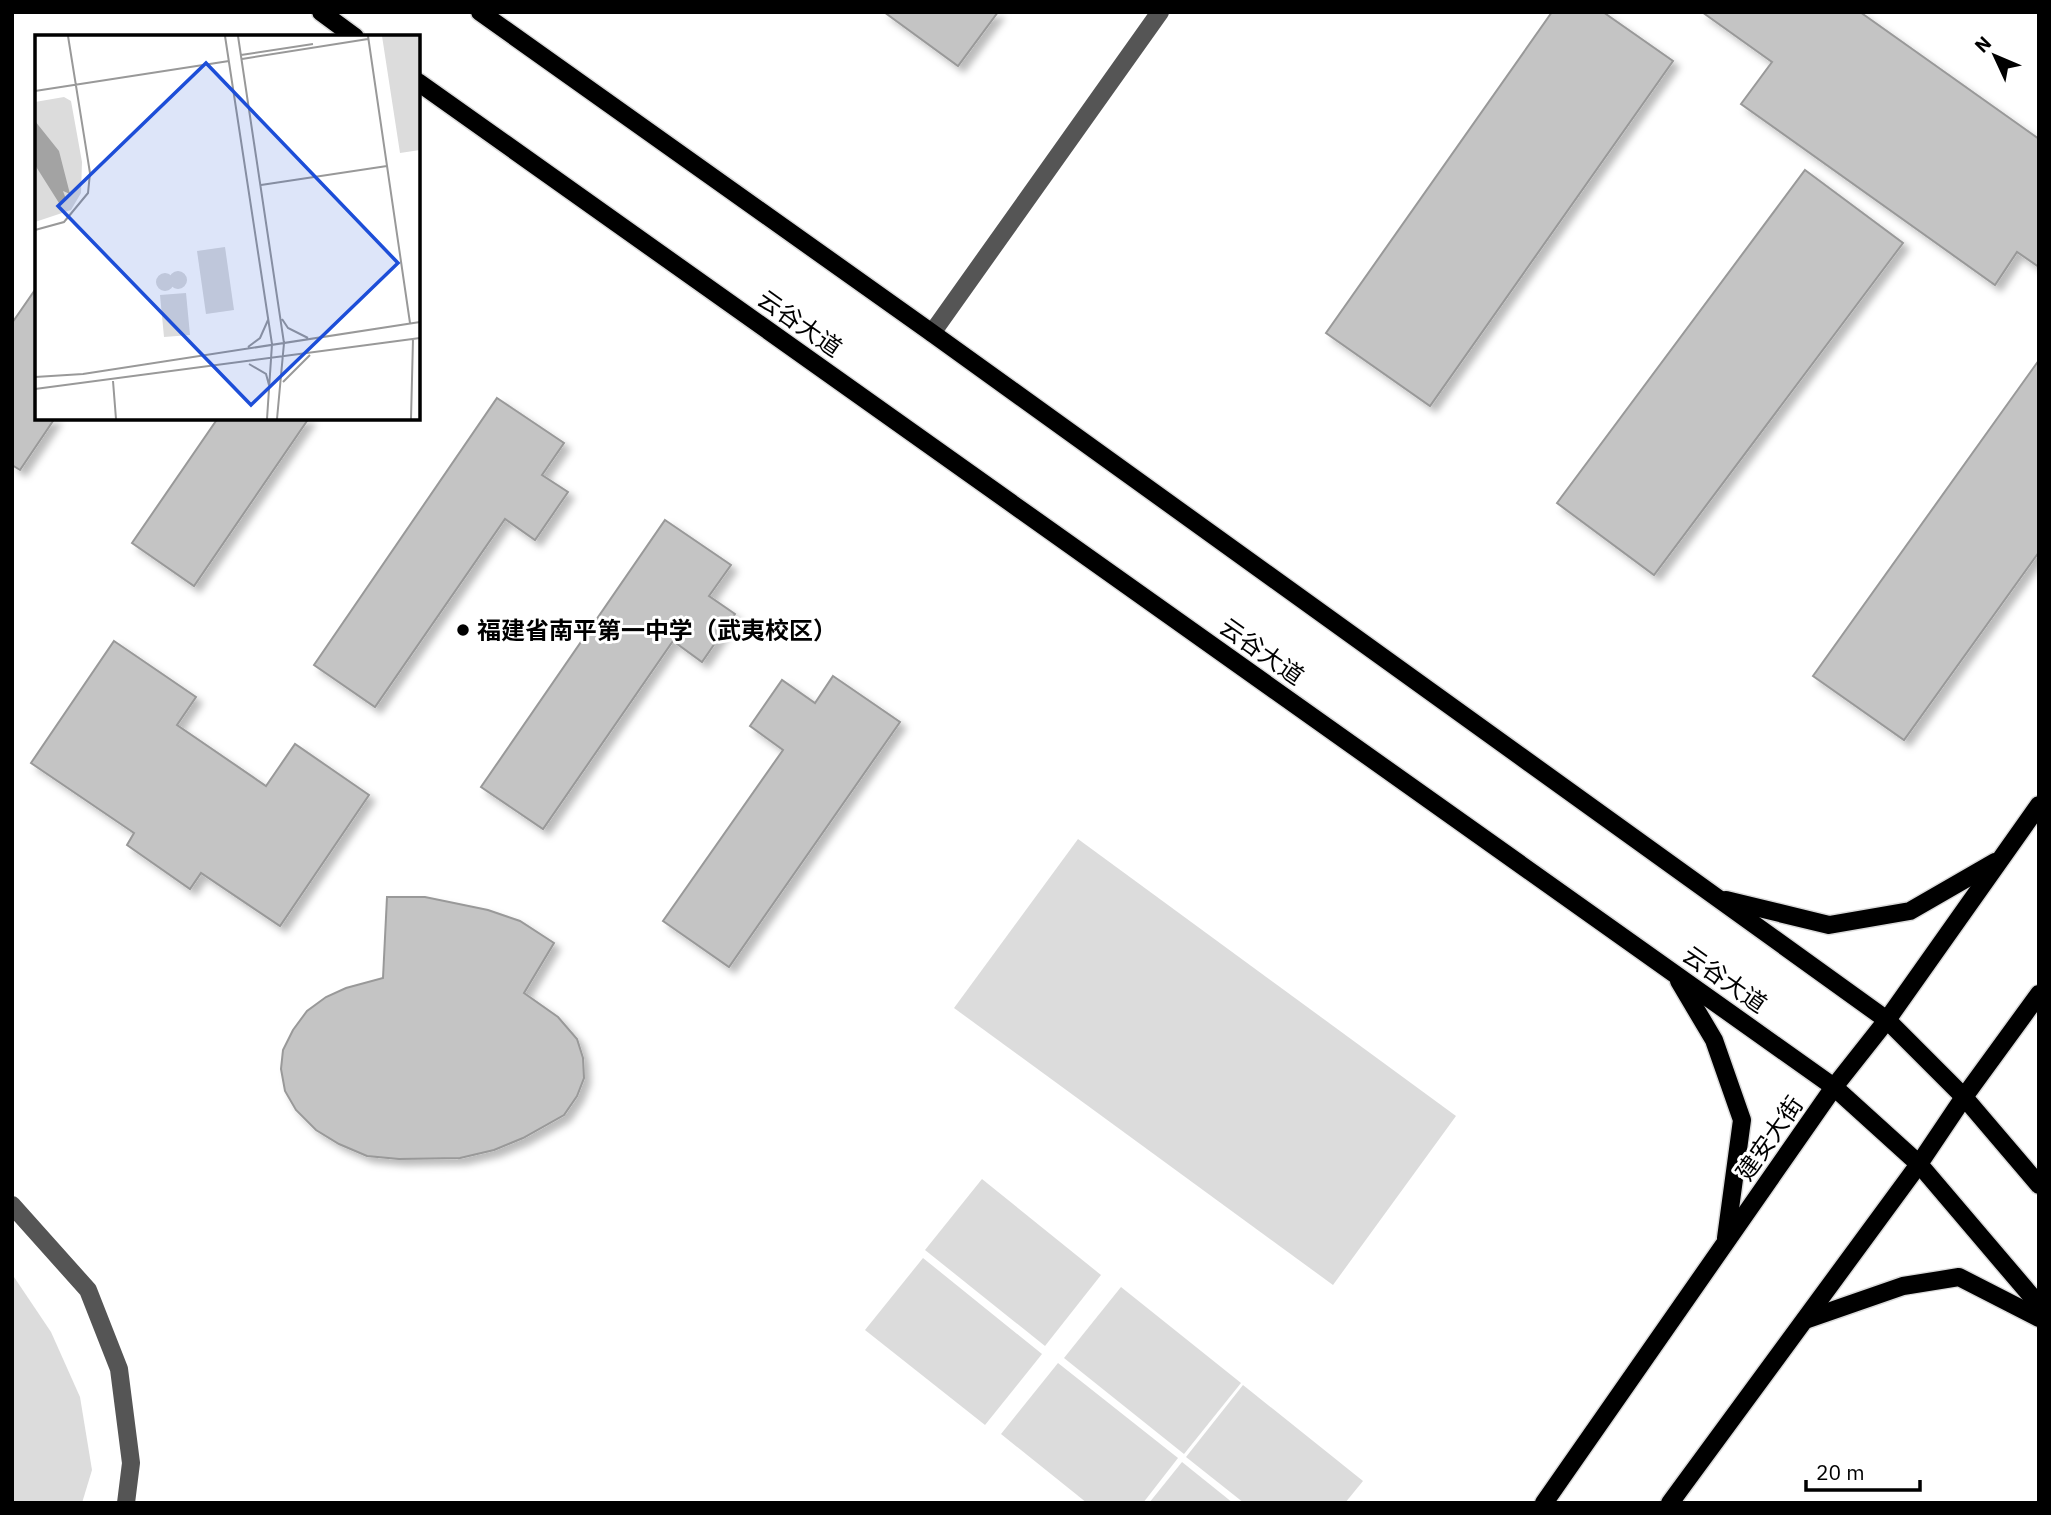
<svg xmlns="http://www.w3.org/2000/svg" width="2051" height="1515" font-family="'IBM Plex Sans','Noto Sans SC',sans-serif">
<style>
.green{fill:#dcdcdc}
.building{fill:#c4c4c4;stroke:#999;stroke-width:2;filter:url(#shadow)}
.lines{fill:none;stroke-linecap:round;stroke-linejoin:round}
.major-casing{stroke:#dbdbdb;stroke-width:21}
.minor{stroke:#555;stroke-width:18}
.major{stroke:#000;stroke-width:18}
.poi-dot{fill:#000;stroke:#fff;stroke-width:2.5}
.labels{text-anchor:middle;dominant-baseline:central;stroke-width:6;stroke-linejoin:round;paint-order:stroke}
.street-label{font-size:24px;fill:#000;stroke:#fff}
.poi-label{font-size:24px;font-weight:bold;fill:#000;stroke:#fff;text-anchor:start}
.inset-road{fill:none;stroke:#999;stroke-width:2}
.view{fill:#1d4ed8;fill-opacity:0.15;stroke:#1d4ed8;stroke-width:3.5}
.inset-edge{fill:none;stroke:#000;stroke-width:3.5}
</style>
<defs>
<filter id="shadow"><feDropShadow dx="6" dy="6" stdDeviation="3.5" flood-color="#0004"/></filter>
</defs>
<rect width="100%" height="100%" fill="#fff"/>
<g class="green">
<polygon points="1078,839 1456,1116 1333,1285 954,1008"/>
<polygon points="982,1179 1101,1275 1045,1346 925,1250"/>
<polygon points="923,1258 1042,1354 985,1425 865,1330"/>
<polygon points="12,1274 51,1332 80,1397 92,1470 82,1503 12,1503"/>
<polygon points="1121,1287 1241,1383 1184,1454 1064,1358"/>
<polygon points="1058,1363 1178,1458 1143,1503 1087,1503 1001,1434"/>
<polygon points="1243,1385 1363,1481 1345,1503 1244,1503 1186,1457"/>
<polygon points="1182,1462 1233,1503 1149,1503"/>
</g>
<g class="building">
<polygon points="884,12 998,12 958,66"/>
<polygon points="1552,12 1603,12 1673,61 1430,406 1326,333"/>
<polygon points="1702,12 1860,12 2039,139 2039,267 2017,252 1995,285 1741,104 1772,62"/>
<polygon points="1805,170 1903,243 1654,575 1557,503"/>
<polygon points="37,287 37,418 55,418 20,470 12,465 12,323"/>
<polygon points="2039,360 2039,552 1904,740 1813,676"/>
<polygon points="497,398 564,443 542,475 568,492 535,540 505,519 375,707 314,665"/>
<polygon points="218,418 309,418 194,586 132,543"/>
<polygon points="665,520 731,565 709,596 735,614 702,662 673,641 543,829 481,787"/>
<polygon points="114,641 196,697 177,725 266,786 295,744 369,795 280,926 201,873 190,889 127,845 134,833 31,763"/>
<polygon points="833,676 900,722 729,967 663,921 783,750 750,726 782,680 815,703"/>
<polygon points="387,897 425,897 488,910 520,921 554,943 524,993 558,1017 577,1039 583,1058 584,1078 577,1096 564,1115 523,1138 494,1150 460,1158 399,1159 367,1156 339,1144 316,1130 296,1110 285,1091 281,1069 283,1050 293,1030 307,1011 326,997 346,988 383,978"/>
</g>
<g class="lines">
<defs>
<g id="major">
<polyline points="321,12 355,37"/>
<polyline points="480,12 932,333 1887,1020 1964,1097 2039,1185"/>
<polyline points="418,82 1834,1087 1919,1164 2039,1305"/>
<polyline points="1726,900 1829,925 1910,911 1995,862"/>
<polyline points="1679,981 1714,1040 1742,1120 1726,1238"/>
<polyline points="1805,1320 1903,1286 1959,1277 2039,1318"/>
<polyline points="1544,1503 1834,1087 1887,1020 2039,805"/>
<polyline points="1670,1503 1919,1164 1964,1097 2039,994"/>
</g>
</defs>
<use href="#major" class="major-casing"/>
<g class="minor">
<polyline points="932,333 1160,12"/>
<polyline points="12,1205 88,1290 119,1369 131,1463 126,1503"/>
</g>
<use href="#major" class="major"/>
</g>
<circle class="poi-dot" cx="463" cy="630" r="7"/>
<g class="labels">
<g class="street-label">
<text transform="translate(800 323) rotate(35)">云谷大道</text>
<text transform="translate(1262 651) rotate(35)">云谷大道</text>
<text transform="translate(1725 979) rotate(35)">云谷大道</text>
<text transform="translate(1769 1138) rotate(-55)">建安大街</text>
</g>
<g class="poi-label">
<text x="477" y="630">福建省南平第一中学（武夷校区）</text>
</g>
</g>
<g transform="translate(35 35)">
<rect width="385" height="385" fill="#fff"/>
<path d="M347,1H385V115L365,118ZM29,62L36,66L47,127L46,158L36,175L0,187V67ZM190,212L199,275L171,279L162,216ZM134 245a9 9 0 1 1 18 0a9 9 0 1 1-18 0ZM121 247a9 9 0 1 1 18 0a9 9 0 1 1-18 0ZM151,258L155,300L129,302L125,260Z" fill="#dcdcdc"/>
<path d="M0,86L24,116L35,159L28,156L31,164L24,168L0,130Z" fill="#a3a3a3"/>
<path class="inset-road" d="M190,1L237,309L232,384M203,1L249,308L242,384M333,1L375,288M206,20L278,9M207,24L333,4M0,56L194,26M226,150L352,131M0,195L29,187L53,158L55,138L33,1M247,284L253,293L273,303M213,312L225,303L233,285M214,329L231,339L234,350M0,342L48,339L385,287M78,346L81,384M248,347L275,320M0,354L385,303M376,384L378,304"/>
<path class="view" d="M171,28L363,228L216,370L23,171Z"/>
<rect width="385" height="385" class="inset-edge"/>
</g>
<rect width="2051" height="1515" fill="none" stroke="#000000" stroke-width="28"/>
<g transform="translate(1995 56) rotate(314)" stroke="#ffffff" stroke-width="5" paint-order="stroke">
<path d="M0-5L12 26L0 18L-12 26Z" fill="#000000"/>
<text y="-10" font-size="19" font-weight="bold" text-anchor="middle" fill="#000000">N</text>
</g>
<path d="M1806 1480v10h114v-10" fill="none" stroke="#000000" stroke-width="3.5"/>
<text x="1816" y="1480" font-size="21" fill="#000000" stroke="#ffffff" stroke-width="5" paint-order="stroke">20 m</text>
</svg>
